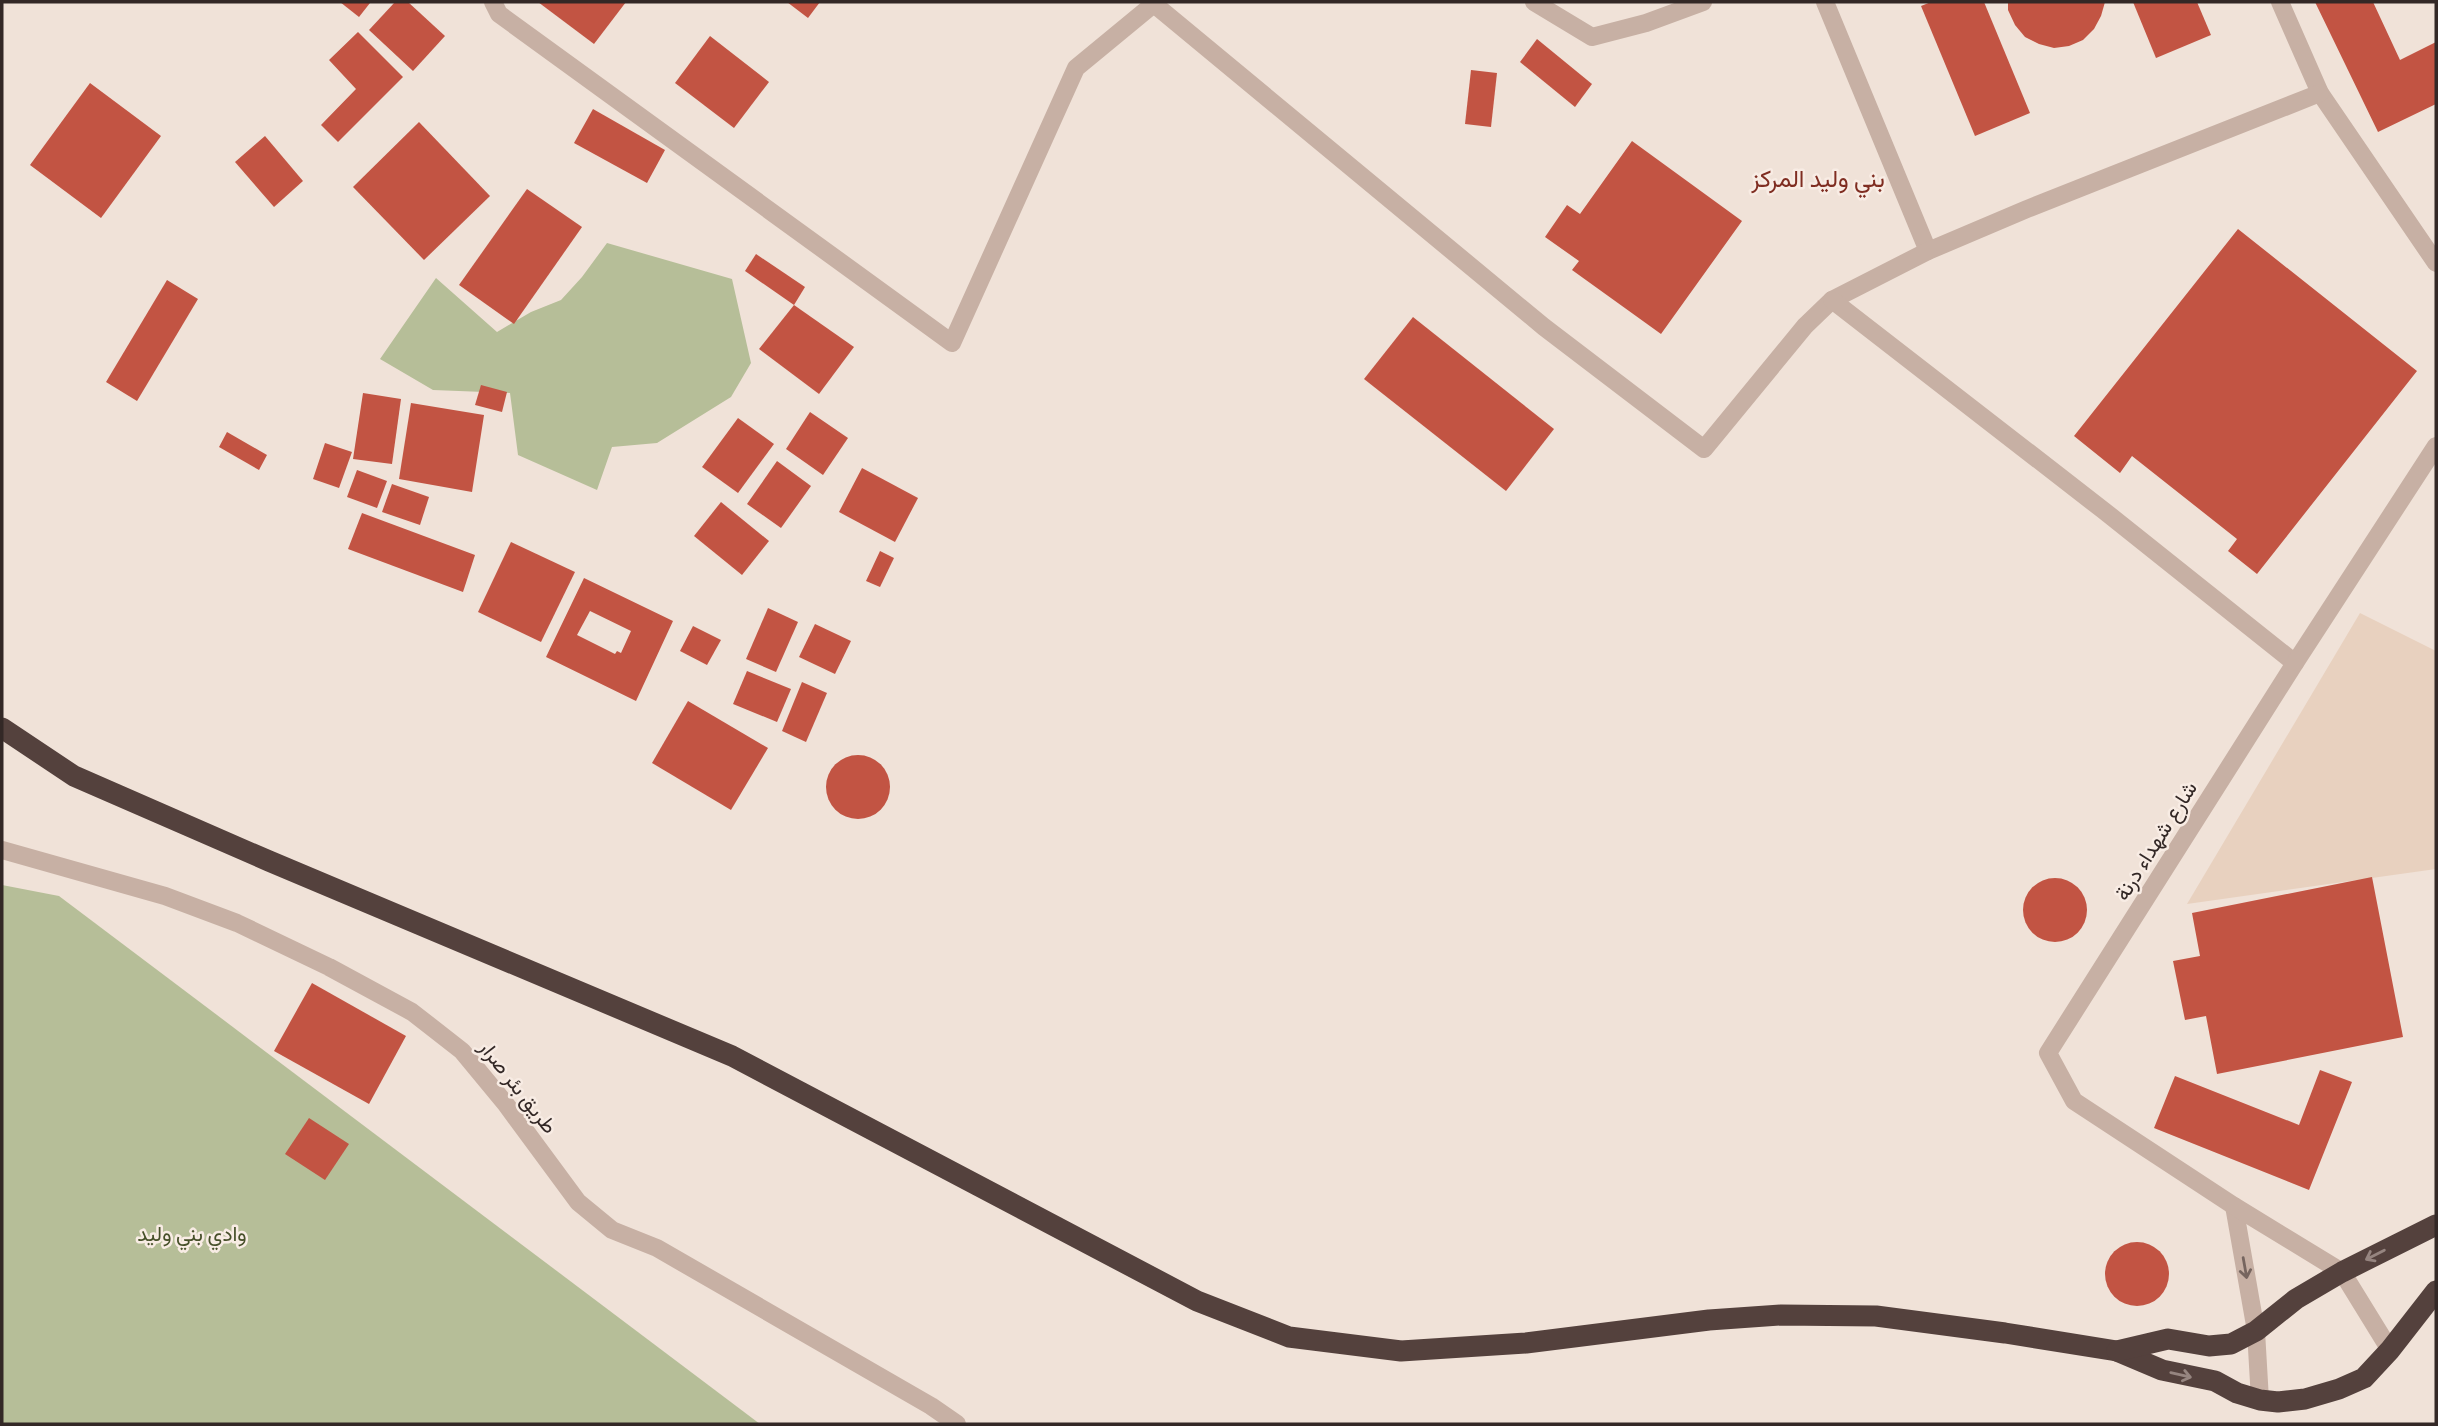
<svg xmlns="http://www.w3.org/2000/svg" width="2438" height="1426" font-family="Signika,Vazirmatn,sans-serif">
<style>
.green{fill:#b6be98}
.plaza{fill:#e8d1bf}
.building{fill:#c25443;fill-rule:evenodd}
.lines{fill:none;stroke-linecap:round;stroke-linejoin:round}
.minor{stroke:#c7b0a4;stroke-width:18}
.highway{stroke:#54413d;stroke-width:21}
.oneway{stroke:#968580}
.oneway2{stroke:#76655f}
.labels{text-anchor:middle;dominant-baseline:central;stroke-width:5;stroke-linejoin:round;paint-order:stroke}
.street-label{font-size:21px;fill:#332826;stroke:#f8ece4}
.park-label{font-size:21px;fill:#47502a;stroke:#f8ece4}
.quarter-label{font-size:24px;fill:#7f2d21;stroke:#f8ece4}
</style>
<rect width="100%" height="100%" fill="#f0e2d8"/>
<g class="green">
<polygon points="607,243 732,279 751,363 731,397 657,443 612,447 597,490 518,455 510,393 433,390 380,359 436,278 497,332 531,312 561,300 582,277"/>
<polygon points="2,885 59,896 760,1424 2,1424"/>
</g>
<polygon class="plaza" points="2360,613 2436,651 2436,869 2187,904"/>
<g class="building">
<polygon points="340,2 368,2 370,3 359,17"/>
<polygon points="395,2 408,2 445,36 413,71 369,30"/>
<polygon points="538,2 626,2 594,44"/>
<polygon points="787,2 820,2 808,18"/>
<polygon points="1931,2 1984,2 2030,113 1975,136 1921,6"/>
<polygon points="2008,2 2105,2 2101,16 2094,29 2083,40 2069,46 2054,48 2039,44 2025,37 2015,25 2008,10"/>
<polygon points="2133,2 2197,2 2211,35 2156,58"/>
<polygon points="2315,2 2373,2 2400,60 2436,42 2436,104 2378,132"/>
<polygon points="358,32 403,77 338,142 321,125 356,89 329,60"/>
<polygon points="710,36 769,82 734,128 675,83"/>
<polygon points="1537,39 1592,84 1575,107 1520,62"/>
<polygon points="1471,70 1497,73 1491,127 1465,124"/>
<polygon points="90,83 161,136 101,218 30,165"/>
<polygon points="593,109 665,150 647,183 574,143"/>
<polygon points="419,122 490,196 424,260 353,187"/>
<polygon points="265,136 303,181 274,207 235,162"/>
<polygon points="1632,141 1742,221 1661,334 1572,270 1579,261 1545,237 1567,205 1580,214"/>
<polygon points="527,189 582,227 514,324 459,285"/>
<polygon points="2238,229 2417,371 2257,574 2228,551 2237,539 2132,456 2120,473 2074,436"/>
<polygon points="756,254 805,287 794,305 745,271"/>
<polygon points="167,280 198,299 137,401 106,382"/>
<polygon points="794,305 854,347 819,394 759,349"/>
<polygon points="1413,317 1554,429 1506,491 1364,379"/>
<polygon points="481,385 507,392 502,412 475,405"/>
<polygon points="363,393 401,399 392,464 353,459"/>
<polygon points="411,403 484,415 472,492 399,479"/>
<polygon points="810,412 848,438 823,475 786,449"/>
<polygon points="738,418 774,444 738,493 702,467"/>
<polygon points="227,432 267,455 259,470 219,447"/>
<polygon points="325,443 352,452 339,488 313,479"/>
<polygon points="777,461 811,486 781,528 747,504"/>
<polygon points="862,468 918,498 895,542 839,512"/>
<polygon points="357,470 387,481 377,508 347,497"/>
<polygon points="392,484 429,497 420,525 382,512"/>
<polygon points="721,502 769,541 742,575 694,536"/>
<polygon points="362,513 475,555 463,592 348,549"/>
<polygon points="511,542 575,572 541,642 478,612"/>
<polygon points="880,551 894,558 880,587 866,581"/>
<path d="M584,578L673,621L636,701L546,657ZM590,611L631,631L621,653L617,651L615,654L577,635Z"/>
<polygon points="768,608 798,622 776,672 746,659"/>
<polygon points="815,624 851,641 835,674 799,657"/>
<polygon points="693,626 721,640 707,665 680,651"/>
<polygon points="747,671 791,689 777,722 733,704"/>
<polygon points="802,682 827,693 806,742 782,731"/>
<polygon points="688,701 768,748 731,810 652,763"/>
<circle cx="858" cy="787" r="32"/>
<polygon points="2372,877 2403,1037 2217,1074 2206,1016 2185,1020 2173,961 2200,956 2192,913"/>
<circle cx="2055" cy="910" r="32"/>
<polygon points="312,983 406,1036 369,1104 274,1051"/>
<polygon points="2320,1070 2352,1082 2309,1190 2154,1128 2175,1076 2299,1125"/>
<polygon points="309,1118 349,1144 325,1180 285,1154"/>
<circle cx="2137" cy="1274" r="32"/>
</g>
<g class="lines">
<g class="minor">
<polyline points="493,2 499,14 952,343 1076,68 1156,2"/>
<polyline points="1534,2 1592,37 1646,23 1703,2"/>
<polyline points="1825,2 1928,251"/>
<polyline points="2280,2 2320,93 2436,263"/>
<polyline points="1154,4 1544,327 1704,449 1805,326 1832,300 1928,251 2027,209 2320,93"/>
<polyline points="1832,300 2103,510 2295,663"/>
<polyline points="2,850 165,896 237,923 329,967 412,1012 462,1051 505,1103 578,1202 612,1230 657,1248 931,1406 957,1424"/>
<polyline points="2234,1206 2256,1331 2260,1400"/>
<polyline points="2390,1350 2342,1272 2234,1206 2074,1101 2048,1053 2295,663 2436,446"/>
</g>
<g class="highway">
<polyline points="2,728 74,776 269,861 732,1056 1197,1301 1289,1337 1401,1351 1526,1343 1709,1320 1781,1315 1876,1316 2005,1333 2117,1351 2162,1370 2215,1381 2237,1393 2260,1400 2278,1402 2305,1399 2339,1389 2364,1378 2390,1350 2436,1291"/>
<polyline points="2117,1351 2168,1339 2209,1346 2231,1344 2256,1331 2296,1299 2342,1272 2436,1225"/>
</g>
</g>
<defs><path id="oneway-shaft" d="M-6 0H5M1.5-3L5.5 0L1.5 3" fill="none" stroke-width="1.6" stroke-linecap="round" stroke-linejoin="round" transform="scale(1.75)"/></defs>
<g class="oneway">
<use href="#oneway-shaft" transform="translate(2375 1255) rotate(153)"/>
<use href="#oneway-shaft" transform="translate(2181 1375) rotate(13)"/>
</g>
<use class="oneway2" href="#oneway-shaft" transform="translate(2245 1268) rotate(80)"/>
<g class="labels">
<g class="street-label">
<text transform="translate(2156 841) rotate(-58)">شارع شهداء درنة</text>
<text transform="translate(518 1087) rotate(52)">طريق بئر صرار</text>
</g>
<g class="park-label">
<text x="192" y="1234">وادي بني وليد</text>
</g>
<g class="quarter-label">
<text x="1818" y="179">بني وليد المركز</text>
</g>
</g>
<rect width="2438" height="1426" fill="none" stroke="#332826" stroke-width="7"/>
</svg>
